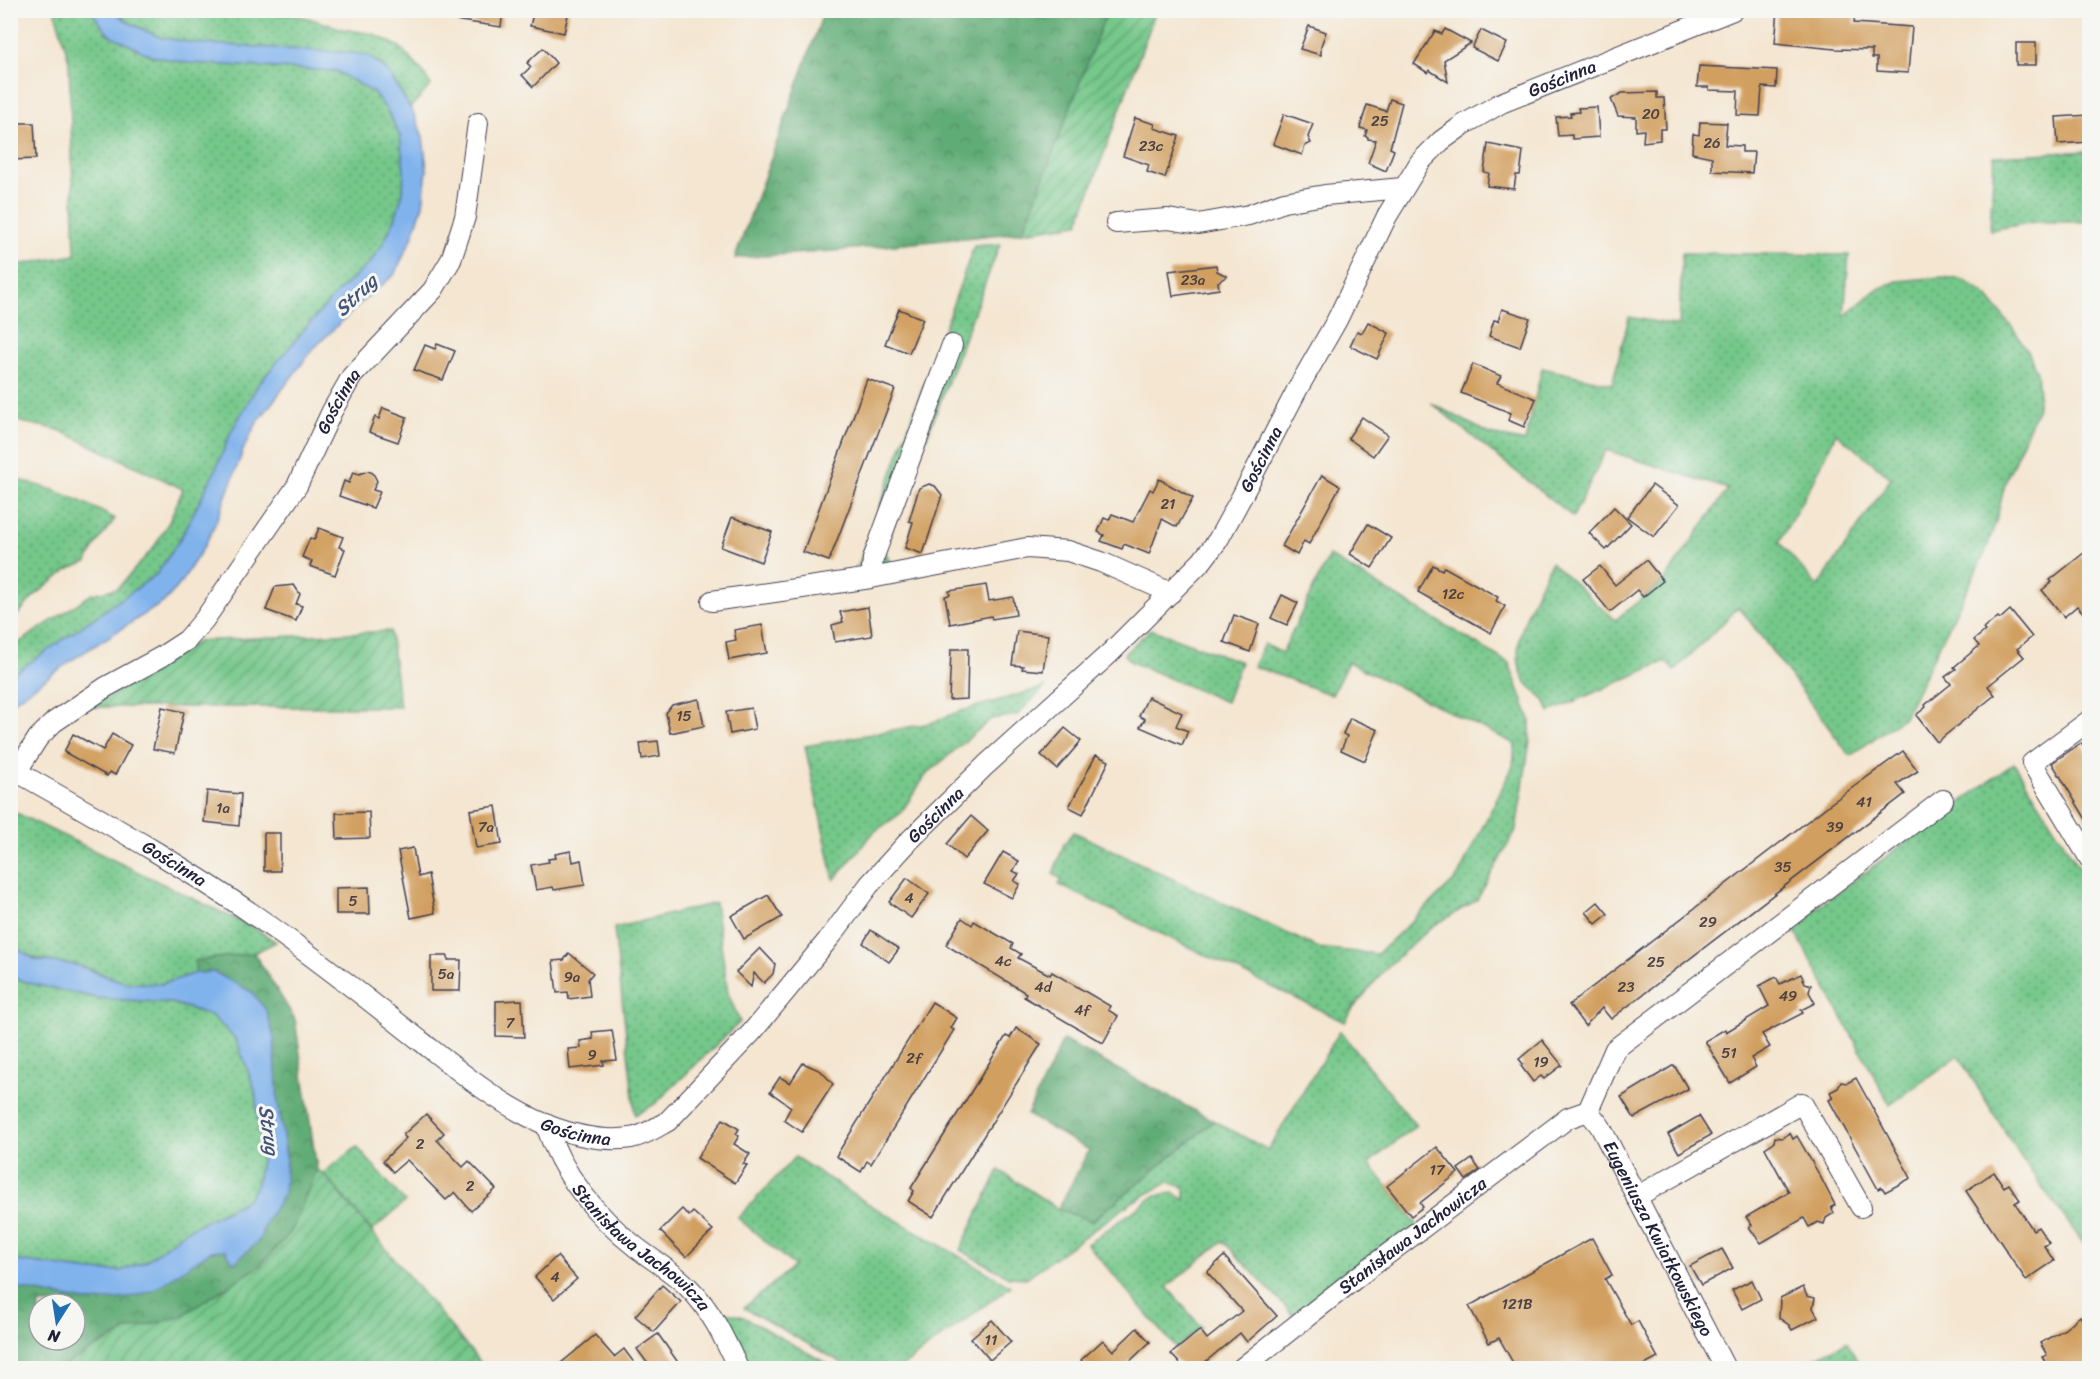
<svg xmlns="http://www.w3.org/2000/svg" width="2100" height="1379" font-family="Sriracha,sans-serif">
<style>
.grass{fill:url(#grass-dots);stroke:#4c7462;stroke-width:1.5;fill-rule:evenodd}
.forest{fill:url(#forest-crowns);stroke:#416758;stroke-width:1.5;fill-rule:evenodd}
.garden{fill:url(#garden-furrows);stroke:#4c7462;stroke-width:1.5}
.water{fill:#80b2ec;stroke:#516a94;stroke-width:1.5}
.building{fill:#d19f5f}
.lines{fill:none;stroke-linecap:round;stroke-linejoin:round}
.minor-casing{stroke:#423f52;stroke-width:22}
.minor{stroke:#fff;stroke-width:20}
.labels{text-anchor:middle;dominant-baseline:central;stroke-width:6;stroke-linejoin:round;paint-order:stroke}
.number-label{font-size:15px;fill:#4e4144}
.street-label{font-size:18px;fill:#22223b;stroke:#f6f6f2}
.water-label{font-size:20px;font-style:italic;fill:#435479;stroke:#f6f6f2}
</style>
<defs>
<pattern id="grass-dots" width="8" height="8" patternUnits="userSpaceOnUse" patternTransform="scale(1.5)"><rect width="8" height="8" fill="#75c78a"/><path d="M2 2h.1M6 6h.1" fill="none" stroke="#60a172" stroke-width="1.8" stroke-linecap="round"/></pattern>
<pattern id="forest-crowns" width="20" height="18" patternUnits="userSpaceOnUse" patternTransform="scale(1.5)"><rect width="20" height="18" fill="#60ac76"/><path d="M2 6a3 3 0 1 1 6 0M12 15a3 3 0 1 1 6 0" fill="none" stroke="#4f8c62"/></pattern>
<pattern id="garden-furrows" width="10" height="10" patternUnits="userSpaceOnUse" patternTransform="scale(1.5)"><rect width="10" height="10" fill="#75c78a"/><path d="M-1 1l2-2M0 10L10 0M9 11l2-2" fill="none" stroke="#60a172"/></pattern>
</defs>
<rect width="100%" height="100%" fill="#f6f6f2"/>
<filter id="ink" filterUnits="userSpaceOnUse"><feTurbulence type="fractalNoise" baseFrequency=".0167" numOctaves="2"/><feDisplacementMap in="SourceGraphic" scale="12" xChannelSelector="R" yChannelSelector="G"/><feConvolveMatrix kernelMatrix="1 2 1 2 8 2 1 2 1" color-interpolation-filters="sRGB"/></filter>
<filter id="wash" filterUnits="userSpaceOnUse"><feTurbulence type="fractalNoise" baseFrequency=".008" numOctaves="4" result="noise"/><feDisplacementMap in="SourceGraphic" scale="24" xChannelSelector="R" yChannelSelector="G"/><feGaussianBlur stdDeviation="1.35" result="paint"/><feColorMatrix in="noise" values="0 0 0 0 0 0 0 0 0 0 0 0 0 0 0 0 0 1.4 0 .05"/><feComposite in="paint" operator="in"/></filter>
<g filter="url(#wash)">
<rect width="100%" height="100%" fill="#f4e6d1"/>
<g class="grass">
<polygon points="173,10 180,13 238,15 290,14 309,18 343,29 374,34 400,47 422,71 431,85 410,108 388,72 380,63 352,53 193,43 159,37 128,22 119,15 117,11"/>
<polygon points="55,11 91,11 108,34 152,56 188,63 336,71 373,92 386,108 400,136 404,170 403,192 395,219 384,243 371,262 338,292 304,330 258,385 231,432 216,469 182,536 157,574 11,676 11,648 92,594 118,588 154,547 169,522 183,489 59,430 11,420 11,266 75,255 69,61"/>
<polygon points="2089,151 2089,222 2035,222 1990,230 1994,156"/>
<polygon points="1000,244 884,550 895,570 854,578 974,246"/>
<path d="M1682,253L1849,255L1844,316L1876,290L1897,281L1942,277L1964,280L1987,296L2015,331L2029,353L2037,373L2039,393L2036,412L2006,480L1996,521L1985,553L1904,717L1850,756L1739,607L1674,671L1666,661L1550,712C1548,708 1546,703 1543,699C1538,693 1530,689 1526,682C1503,648 1536,595 1551,562L1615,620L1664,581L1728,489L1606,450L1573,517L1431,403L1490,434L1525,442L1542,368L1612,384L1629,317L1679,326ZM1836,433L1891,478L1818,587L1779,542L1815,478Z"/>
<path d="M11,478C53,488 78,498 115,519L97,543L87,562L67,570L32,598L11,623Z"/>
<polygon points="1329,556 1509,663 1530,720 1530,741 1516,830 1477,900 1430,928 1385,969 1352,1010 1345,1022 1059,885 1062,879 1053,874 1064,844 1074,832 1318,948 1377,954 1457,878 1513,766 1515,744 1348,662 1332,695 1253,666 1264,644 1282,653"/>
<polygon points="1150,629 1241,662 1226,702 1131,662 1124,654"/>
<polygon points="1045,687 1017,715 991,719 926,775 900,814 874,832 834,880 805,746 931,723 958,712"/>
<polygon points="2014,763 2089,883 2089,1251 2024,1162 1958,1056 1890,1105 1792,926"/>
<path d="M10,810L256,929L276,942L254,953L195,961L196,973C174,981 147,990 124,982C108,977 93,968 76,965C46,960 37,963 11,945Z"/>
<polygon points="715,903 728,993 740,1022 655,1104 635,1115 614,928"/>
<polygon points="10,977 33,984 97,998 172,1003 211,1015 236,1039 255,1090 262,1156 257,1184 250,1196 242,1203 186,1231 146,1261 121,1271 91,1271 11,1260"/>
<polygon points="1340,1031 1416,1126 1369,1163 1419,1227 1295,1317 1223,1241 1167,1287 1201,1327 1176,1348 1087,1244 1156,1195 1174,1193 1185,1200 1185,1188 1169,1182 1134,1201 1026,1278 1009,1277 960,1250 999,1170 1058,1209 1092,1221 1214,1121 1268,1150"/>
<polygon points="357,1147 405,1202 372,1231 323,1173"/>
<polygon points="795,1157 867,1203 1011,1286 900,1368 851,1368 744,1308 794,1266 738,1218"/>
<polygon points="719,1311 744,1317 835,1368 746,1368"/>
<polygon points="1847,1342 1861,1368 1796,1368"/>
</g>
<g class="forest">
<polygon points="824,11 1107,11 1023,232 834,251 735,258"/>
<path d="M254,953L295,1019L317,1170L291,1232L260,1266L180,1317L126,1331L59,1368H11V1297L14,1296L16,1288L91,1302L190,1265L211,1251L225,1250L259,1241L266,1221L284,1194L286,1157L278,1103L252,992L214,972L196,973L194,961ZM39,1304H75V1340H39Z"/>
<polygon points="1063,1040 1214,1121 1092,1221 1058,1209 1089,1150 1027,1115"/>
</g>
<g class="garden">
<polygon points="1107,11 1156,11 1078,224 1023,232"/>
<polygon points="390,631 400,707 89,707 199,641"/>
<polygon points="317,1170 323,1173 485,1368 59,1368 126,1331 180,1317 260,1266 291,1232"/>
</g>
<g class="water">
<polygon points="91,11 117,11 119,15 128,22 159,37 193,43 352,53 369,56 388,72 414,114 423,137 427,169 423,205 412,238 394,275 365,299 313,349 256,424 244,448 217,520 205,545 180,584 164,602 78,656 11,703 11,676 157,574 182,536 216,469 231,432 258,385 304,330 338,292 371,262 384,242 395,219 403,192 404,170 400,136 386,108 373,92 336,71 188,63 152,56 108,34"/>
<polygon points="11,945 36,960 76,965 126,983 162,984 196,973 214,972 252,992 266,1010 274,1038 278,1103 286,1157 284,1194 266,1221 259,1241 234,1263 225,1250 211,1251 152,1291 127,1298 91,1302 16,1288 11,1289 11,1260 91,1271 121,1271 146,1261 186,1231 242,1203 250,1196 257,1184 262,1156 255,1090 236,1039 211,1015 172,1003 97,998 33,984 11,977"/>
</g>
<g id="blocks">
<g class="building">
<polygon points="455,10 503,10 501,27 454,20"/>
<polygon points="534,10 569,10 564,33 530,26"/>
<polygon points="1778,10 1855,10 1854,23 1912,27 1908,73 1877,71 1877,58 1872,58 1872,50 1835,49 1775,43"/>
<polygon points="1309,26 1326,32 1321,46 1321,55 1300,49"/>
<polygon points="1445,29 1471,43 1444,60 1448,82 1429,70 1428,73 1414,64 1435,31 1442,34"/>
<polygon points="1481,30 1507,43 1498,61 1472,48"/>
<rect x="2016" y="43" width="20" height="22"/>
<polygon points="543,48 556,63 533,87 522,75 531,67 527,63"/>
<polygon points="1699,66 1777,70 1776,88 1762,87 1760,116 1737,115 1738,91 1709,90 1709,87 1697,87"/>
<polygon points="1657,92 1657,98 1664,98 1666,129 1660,129 1660,140 1643,142 1644,130 1636,131 1636,117 1618,116 1611,99 1622,93"/>
<polygon points="1390,99 1402,103 1390,148 1394,150 1386,171 1368,163 1376,140 1368,139 1368,137 1365,136 1367,130 1360,128 1367,105 1386,111"/>
<polygon points="1597,107 1599,137 1572,139 1572,135 1558,136 1556,117 1571,116 1570,113 1579,112 1578,108"/>
<polygon points="1284,114 1313,124 1308,137 1311,143 1305,146 1302,155 1273,144"/>
<polygon points="2090,115 2090,142 2058,144 2056,117"/>
<polygon points="1135,118 1155,124 1154,128 1179,136 1165,178 1147,172 1149,165 1123,156"/>
<polygon points="1700,122 1727,123 1725,145 1742,146 1742,152 1754,152 1752,173 1712,171 1712,157 1692,153 1693,134 1699,135"/>
<polygon points="10,123 34,123 36,159 10,160"/>
<polygon points="1488,144 1523,151 1520,175 1516,175 1514,189 1487,186 1489,173 1484,172"/>
<polygon points="1216,265 1217,271 1227,276 1218,282 1219,289 1173,296 1169,271"/>
<polygon points="899,309 923,319 909,353 885,344"/>
<polygon points="1502,309 1530,318 1520,347 1489,336 1494,320 1498,321"/>
<polygon points="1368,322 1389,333 1377,359 1350,346 1357,331 1362,333"/>
<polygon points="437,344 455,351 443,380 414,370 425,345 435,349"/>
<polygon points="1473,364 1501,376 1497,383 1536,399 1524,427 1508,420 1511,413 1461,393"/>
<polygon points="867,379 895,389 829,561 803,552"/>
<polygon points="383,408 407,417 398,442 369,432 375,417 379,419"/>
<polygon points="1362,417 1388,435 1373,456 1348,438"/>
<polygon points="368,471 373,473 377,481 373,490 380,492 373,508 339,496 344,481 349,483 353,472 359,474"/>
<polygon points="1322,475 1340,486 1309,544 1304,541 1297,555 1282,546"/>
<polygon points="1159,479 1193,498 1177,527 1162,519 1149,554 1124,544 1122,549 1101,541 1104,535 1098,532 1104,518 1109,520 1112,514 1133,522 1150,489 1153,491"/>
<polygon points="929,484 935,486 942,495 923,554 905,548 913,522 909,521 919,488"/>
<polygon points="1652,485 1679,505 1654,537 1627,517"/>
<polygon points="1614,507 1631,524 1606,550 1589,533"/>
<polygon points="732,517 772,532 761,562 721,547"/>
<polygon points="1368,524 1391,538 1372,568 1350,554"/>
<polygon points="319,528 343,537 339,547 345,549 335,575 310,566 312,561 302,557 310,538 314,540"/>
<polygon points="2090,548 2090,620 2077,606 2064,617 2042,590 2052,582 2050,580"/>
<polygon points="1646,560 1663,581 1643,597 1637,590 1610,612 1583,579 1600,566 1615,585"/>
<polygon points="1433,565 1442,570 1444,567 1498,597 1496,601 1505,606 1491,633 1418,592"/>
<polygon points="294,585 300,594 296,604 302,606 296,621 266,610 275,587"/>
<polygon points="986,585 989,601 1013,597 1016,615 992,619 991,616 950,624 945,596 950,595 949,591"/>
<polygon points="1282,595 1298,603 1287,625 1271,618"/>
<polygon points="868,607 872,636 835,642 832,625 843,622 840,612"/>
<polygon points="2010,610 2032,637 2017,649 2024,657 1988,686 1995,695 1937,742 1916,715 1926,707 1925,705 1951,684 1945,677 1956,669 1954,667 1979,646 1974,640 1985,631 1983,629 1998,617 2000,619"/>
<polygon points="1234,615 1259,624 1250,652 1224,642"/>
<polygon points="762,625 767,653 729,660 726,642 736,640 734,630"/>
<polygon points="1017,631 1048,635 1043,671 1022,669 1023,666 1012,665"/>
<polygon points="951,649 968,649 967,699 949,700"/>
<polygon points="1148,697 1182,713 1176,726 1188,731 1182,745 1140,727 1145,719 1139,716"/>
<polygon points="699,699 704,726 670,733 666,713 672,705"/>
<polygon points="162,707 184,712 175,753 153,749"/>
<polygon points="751,708 755,729 730,734 726,712"/>
<polygon points="1350,718 1378,730 1365,761 1341,750 1347,736 1343,734"/>
<polygon points="1065,728 1081,741 1057,769 1041,755"/>
<polygon points="73,734 103,750 112,734 131,745 115,775 110,772 107,776 64,752"/>
<polygon points="658,741 660,756 642,759 640,743"/>
<polygon points="2081,743 2090,758 2090,826 2052,763"/>
<polygon points="1903,751 1918,771 1897,784 1905,794 1611,1019 1602,1008 1585,1026 1569,1005 1830,804"/>
<polygon points="1096,755 1109,761 1083,814 1069,807"/>
<polygon points="207,791 241,794 239,826 204,822"/>
<polygon points="496,806 502,844 476,848 470,810"/>
<polygon points="369,812 370,838 337,839 336,813"/>
<polygon points="971,816 988,831 964,859 947,844"/>
<rect x="264" y="833" width="16" height="38"/>
<polygon points="413,848 418,877 428,874 435,913 411,918 398,851"/>
<polygon points="571,851 573,862 581,860 585,885 554,890 553,887 536,890 531,865 549,862 548,859 556,858 555,854"/>
<polygon points="1003,852 1019,861 1013,871 1019,874 1014,881 1020,884 1012,898 984,884"/>
<polygon points="907,878 929,894 911,918 889,902"/>
<polygon points="369,887 370,914 336,914 336,888"/>
<polygon points="768,895 782,917 744,939 731,916"/>
<polygon points="1598,902 1608,914 1596,924 1586,912"/>
<polygon points="962,918 972,925 974,921 1013,944 1011,948 1021,954 1018,958 1050,975 1052,972 1110,1006 1108,1010 1118,1016 1103,1043 1024,997 1026,993 946,945"/>
<polygon points="871,930 899,949 889,962 863,943"/>
<polygon points="760,948 775,964 773,974 764,983 754,973 751,987 736,972"/>
<polygon points="569,953 593,973 588,979 590,996 569,999 568,992 557,993 553,961 564,960"/>
<polygon points="431,956 448,956 448,960 461,960 460,991 431,991"/>
<polygon points="1801,974 1805,983 1811,985 1809,992 1815,1003 1801,1010 1803,1013 1762,1034 1770,1047 1751,1058 1756,1067 1730,1083 1705,1041 1725,1029 1726,1032 1769,1006 1759,986 1776,977 1780,984"/>
<polygon points="522,1000 524,1037 496,1036 496,1001"/>
<polygon points="932,1002 957,1018 951,1028 954,1030 871,1164 867,1161 861,1172 836,1156"/>
<polygon points="1016,1028 1041,1044 933,1217 908,1201 914,1191 911,1188 1006,1036 1010,1038"/>
<polygon points="612,1030 617,1060 603,1061 604,1065 570,1069 568,1049 581,1048 580,1041 593,1039 592,1032"/>
<polygon points="1542,1040 1562,1065 1544,1079 1541,1076 1533,1082 1521,1066 1523,1064 1519,1059"/>
<polygon points="803,1063 821,1071 833,1084 802,1132 784,1120 791,1107 770,1092 780,1077 790,1083"/>
<polygon points="1674,1065 1688,1089 1634,1118 1621,1097"/>
<polygon points="1856,1078 1911,1178 1885,1192 1882,1187 1878,1189 1873,1180 1829,1100 1833,1098 1830,1092 1838,1088 1841,1082 1847,1083"/>
<polygon points="426,1114 444,1133 437,1140 463,1167 469,1161 496,1189 471,1211 455,1192 446,1200 407,1160 393,1172 383,1161 406,1138 403,1135"/>
<polygon points="1699,1116 1711,1135 1679,1153 1668,1134"/>
<polygon points="723,1119 739,1129 736,1134 739,1136 734,1144 750,1154 743,1164 747,1165 735,1183 697,1158"/>
<polygon points="1790,1133 1793,1139 1797,1136 1820,1176 1835,1205 1831,1207 1834,1213 1826,1218 1824,1224 1818,1222 1809,1227 1804,1218 1761,1243 1749,1227 1752,1225 1746,1217 1789,1192 1765,1148 1774,1142 1775,1137 1782,1138"/>
<polygon points="1437,1147 1458,1173 1420,1203 1423,1207 1411,1216 1387,1186"/>
<polygon points="1472,1159 1480,1170 1466,1180 1458,1169"/>
<polygon points="1994,1172 2004,1187 2009,1184 2020,1200 2015,1203 2033,1230 2038,1227 2049,1243 2044,1246 2054,1261 2026,1280 1966,1191"/>
<polygon points="682,1209 689,1216 693,1212 713,1230 686,1257 660,1231"/>
<polygon points="1592,1238 1612,1275 1605,1279 1631,1325 1638,1321 1658,1358 1639,1368 1516,1368 1499,1338 1489,1343 1469,1306"/>
<polygon points="1722,1249 1733,1268 1701,1285 1690,1266"/>
<polygon points="557,1256 577,1279 554,1299 535,1277"/>
<polygon points="1224,1256 1277,1316 1247,1342 1240,1333 1198,1368 1184,1368 1171,1354 1200,1330 1207,1339 1242,1311 1207,1272"/>
<polygon points="1752,1280 1761,1299 1742,1309 1732,1290"/>
<polygon points="662,1285 681,1302 654,1332 635,1316"/>
<polygon points="1803,1287 1807,1296 1815,1298 1813,1308 1818,1317 1792,1330 1789,1325 1779,1318 1780,1298"/>
<polygon points="2090,1315 2090,1368 2049,1368 2042,1357 2047,1355 2040,1343 2065,1329 2080,1316 2082,1319"/>
<polygon points="992,1320 1011,1342 990,1360 971,1338"/>
<polygon points="1137,1328 1150,1342 1126,1365 1129,1368 1089,1368 1081,1360 1103,1340 1113,1351"/>
<polygon points="658,1334 682,1368 651,1368 637,1349"/>
<polygon points="595,1335 614,1357 624,1349 638,1368 555,1368"/>
</g>
</g>
</g>
<g filter="url(#ink)">
<use href="#blocks" fill-opacity="0" stroke="#423f52" stroke-width="1.5"/>
<g class="lines">
<defs>
<g id="minor">
<polyline points="1116,223 1168,219 1198,224 1249,215 1284,202 1325,195 1403,188"/>
<polyline points="871,578 873,559 952,345"/>
<polyline points="712,601 871,578 1027,548 1068,551 1101,562 1171,593"/>
<polyline points="2090,720 2032,763 2090,859"/>
<path id="s1" d="M10,768C108,823 206,878 296,945C339,976 380,1009 422,1042C460,1072 501,1106 547,1125C573,1135 603,1142 631,1138C644,1136 657,1127 668,1121L752,1032L832,935L869,885L909,841L986,765L1110,653L1202,561L1218,540L1242,496L1298,388L1337,320L1387,216L1420,162L1441,141L1463,125L1501,103L1733,10"/>
<path id="s2" d="M17,771L38,738L54,722L106,687L161,657L187,640L204,620L297,486L332,411L352,376L433,290L451,260L465,217L478,123"/>
<polyline points="1588,1111 1615,1049 1943,800"/>
<path id="s3" d="M1588,1111L1600,1126L1725,1368"/>
<path id="s4" d="M546,1124C560,1173 598,1218 637,1248C654,1261 673,1272 688,1287C711,1309 725,1340 738,1368"/>
<polyline points="1636,1197 1802,1103 1861,1207"/>
<path id="s5" d="M1242,1368L1356,1278L1568,1118L1588,1111"/>
</g>
</defs>
<use href="#minor" class="minor-casing"/>
<use href="#minor" class="minor"/>
</g>
</g>
<g class="labels">
<g class="number-label">
<text x="1651" y="114">20</text>
<text x="1380" y="121">25</text>
<text x="1712" y="143">26</text>
<text x="1151" y="146">23c</text>
<text x="1193" y="280">23a</text>
<text x="1168" y="504">21</text>
<text x="1453" y="594">12c</text>
<text x="684" y="716">15</text>
<text x="1864" y="802">41</text>
<text x="223" y="808">1a</text>
<text x="486" y="827">7a</text>
<text x="1835" y="827">39</text>
<text x="1783" y="867">35</text>
<text x="909" y="898">4</text>
<text x="353" y="901">5</text>
<text x="1708" y="922">29</text>
<text x="1003" y="961">4c</text>
<text x="1656" y="962">25</text>
<text x="446" y="974">5a</text>
<text x="572" y="977">9a</text>
<text x="1043" y="987">4d</text>
<text x="1626" y="987">23</text>
<text x="1788" y="996">49</text>
<text x="1082" y="1010">4f</text>
<text x="510" y="1023">7</text>
<text x="1729" y="1053">51</text>
<text x="592" y="1055">9</text>
<text x="914" y="1058">2f</text>
<text x="1541" y="1062">19</text>
<text x="420" y="1144">2</text>
<text x="1437" y="1170">17</text>
<text x="470" y="1186">2</text>
<text x="555" y="1277">4</text>
<text x="1517" y="1304">121B</text>
<text x="991" y="1340">11</text>
</g>
<g class="street-label">
<text stroke="none"><textPath href="#s1" startOffset="2170">Gościnna</textPath></text>
<text stroke="none"><textPath href="#s2" startOffset="502">Gościnna</textPath></text>
<text stroke="none"><textPath href="#s1" startOffset="1666">Gościnna</textPath></text>
<text stroke="none"><textPath href="#s1" startOffset="1180">Gościnna</textPath></text>
<text stroke="none"><textPath href="#s1" startOffset="190">Gościnna</textPath></text>
<text stroke="none"><textPath href="#s1" startOffset="676">Gościnna</textPath></text>
<text stroke="none"><textPath href="#s5" startOffset="216">Stanisława Jachowicza</textPath></text>
<text stroke="none"><textPath href="#s3" startOffset="146">Eugeniusza Kwiatkowskiego</textPath></text>
<text stroke="none"><textPath href="#s4" startOffset="159">Stanisława Jachowicza</textPath></text>
</g>
<g class="water-label">
<text transform="translate(356 295) rotate(-44)">Strug</text>
<text transform="translate(269 1130) rotate(82)">Strug</text>
</g>
</g>
<rect width="2100" height="1379" fill="none" stroke="#f6f6f2" stroke-width="36"/>
<g transform="translate(57 1322) rotate(192)"><circle r="28" fill="#f6f6f2" stroke="#a1a1a9" stroke-width="1.5"/>
<path d="M0-4.5L10 22L0 15L-10 22Z" fill="#1f6fb2"/>
<text y="-9" font-size="16" font-weight="bold" text-anchor="middle" fill="#22223b">N</text>
</g>
</svg>
